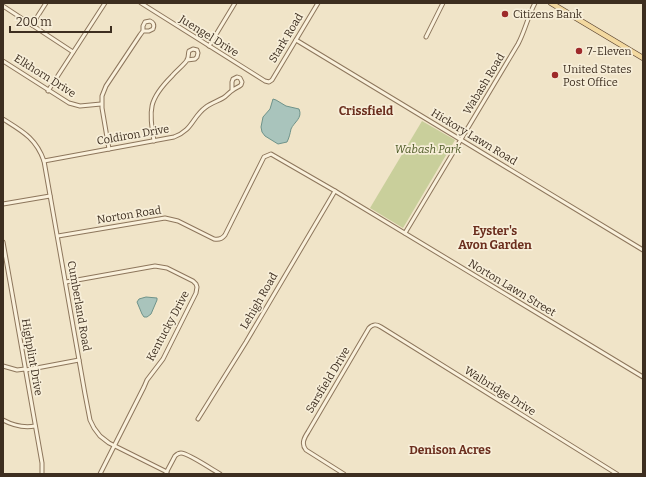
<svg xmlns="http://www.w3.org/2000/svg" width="646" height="477" font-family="Bitter,serif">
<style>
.green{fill:#c9cf9b}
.water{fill:#a9c4bc;stroke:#6f938a}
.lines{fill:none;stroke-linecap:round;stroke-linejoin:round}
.street-casing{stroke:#8d765c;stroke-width:5}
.primary-casing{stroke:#5b4430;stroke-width:6}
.street{stroke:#faf1dc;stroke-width:3}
.primary{stroke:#f3d9a0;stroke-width:4.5}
.poi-dot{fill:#9e2a2b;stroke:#f7eed8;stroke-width:1.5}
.labels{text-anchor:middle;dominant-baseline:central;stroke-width:3.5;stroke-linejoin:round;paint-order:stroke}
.poi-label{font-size:11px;fill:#3d2e20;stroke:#f7eed8;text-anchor:start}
.street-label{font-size:11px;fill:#3d2e20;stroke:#f7eed8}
.park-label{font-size:11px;font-style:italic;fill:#4d5a26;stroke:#f7eed8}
.neighbourhood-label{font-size:12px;font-weight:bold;fill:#6b2e1e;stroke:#f7eed8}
</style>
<rect width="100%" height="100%" fill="#f0e4c8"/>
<polygon class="green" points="422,121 455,140 403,228 370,208"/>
<g class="water">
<path d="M273,99L276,100L286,106L299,109C303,118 294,122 291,129C290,134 289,138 287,142L278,144L265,136L262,132L261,127L263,117L270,109Z"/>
<polygon points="146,297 157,298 157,300 151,314 147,317 144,317 142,314 137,302 139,299"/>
</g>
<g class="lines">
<defs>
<g id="street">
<polyline points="141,3 265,81 269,82 272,80 318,3"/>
<polyline points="3,6 73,52"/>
<polyline points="32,25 46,3"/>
<polyline points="426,37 443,3"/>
<polyline points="296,40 643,250"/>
<polyline points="209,46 235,3"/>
<polyline points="3,61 69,103 80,106 101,104"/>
<polyline points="48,91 105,3"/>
<path d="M3,119C22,131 36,138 44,161L85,394L90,420L94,428L100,436L109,443L167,472"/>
<path d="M154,141C149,109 148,100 172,76C175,72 186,63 187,60C189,57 188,53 189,51L193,49L197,50L198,53L197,57L195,59L187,60"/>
<path d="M109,149L102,108V96L106,86L140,35L143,31H149L153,29C155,25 153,22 150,21L145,22L143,26V31"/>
<path d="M44,161L174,137C193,130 192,117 206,107C211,103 218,101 223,98C227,96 229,92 233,90C235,88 239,87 241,85L242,82L240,78L237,77L233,79L232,82V90"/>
<polyline points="3,204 50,196"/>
<path d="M405,233L518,44C525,31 528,16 535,3"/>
<path d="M58,236L165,218L178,221L214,239C219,240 222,239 225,235L264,157L271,154L335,191L643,377"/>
<polyline points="3,242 42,463 42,474"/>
<polyline points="66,282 155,266 167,268 193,281 196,284 197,287 196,293 163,359 147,380 144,387 100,474"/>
<polyline points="3,366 17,370 25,369"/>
<polyline points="26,370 79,360"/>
<polyline points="198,419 246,342 335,191"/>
<path d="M3,420C14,426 23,428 35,426"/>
<path d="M166,473L175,456C177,454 178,453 181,453C188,453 213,470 220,474"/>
<path d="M344,474L306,450C301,444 304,438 308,432L369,328C373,324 376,324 381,327L617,474"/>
</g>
<polyline id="primary" points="551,3 643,58"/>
</defs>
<use href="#street" class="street-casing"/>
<use href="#primary" class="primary-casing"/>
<use href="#street" class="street"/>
<use href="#primary" class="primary"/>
</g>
<g class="poi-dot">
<circle cx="505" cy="14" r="4"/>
<circle cx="579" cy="51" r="4"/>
<circle cx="555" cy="75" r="4"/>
</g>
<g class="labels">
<g class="poi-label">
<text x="513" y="14">Citizens Bank</text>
<text x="587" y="51">7-Eleven</text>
<text x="563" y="69">United States<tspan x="563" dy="13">Post Office</tspan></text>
</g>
<g class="street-label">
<text transform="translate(209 36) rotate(32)">Juengel Drive</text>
<text transform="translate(286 38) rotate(-59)">Stark Road</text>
<text transform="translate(45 76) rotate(32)">Elkhorn Drive</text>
<text transform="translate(484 84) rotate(-59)">Wabash Road</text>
<text transform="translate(133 135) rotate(-10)">Coldiron Drive</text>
<text transform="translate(474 137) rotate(31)">Hickory Lawn Road</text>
<text transform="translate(129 215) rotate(-9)">Norton Road</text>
<text transform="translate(512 288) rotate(31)">Norton Lawn Street</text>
<text transform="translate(259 301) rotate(-60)">Lehigh Road</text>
<text transform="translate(79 306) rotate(80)">Cumberland Road</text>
<text transform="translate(168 326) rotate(-62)">Kentucky Drive</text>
<text transform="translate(32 357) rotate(80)">Highplint Drive</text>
<text transform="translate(328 380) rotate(-59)">Sarsfield Drive</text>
<text transform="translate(500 391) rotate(32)">Walbridge Drive</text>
</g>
<g class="park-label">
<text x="428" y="149">Wabash Park</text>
</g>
<g class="neighbourhood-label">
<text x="366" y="111">Crissfield</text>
<text x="495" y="231">Eyster's<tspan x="495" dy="14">Avon Garden</tspan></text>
<text x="450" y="450">Denison Acres</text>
</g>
</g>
<rect width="646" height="477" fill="none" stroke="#3d2e20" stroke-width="8"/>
<path d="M10 26v6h101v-6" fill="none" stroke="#3d2e20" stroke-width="2"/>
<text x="16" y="26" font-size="12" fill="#3d2e20" stroke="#f7eed8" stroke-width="3" paint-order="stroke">200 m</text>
</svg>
